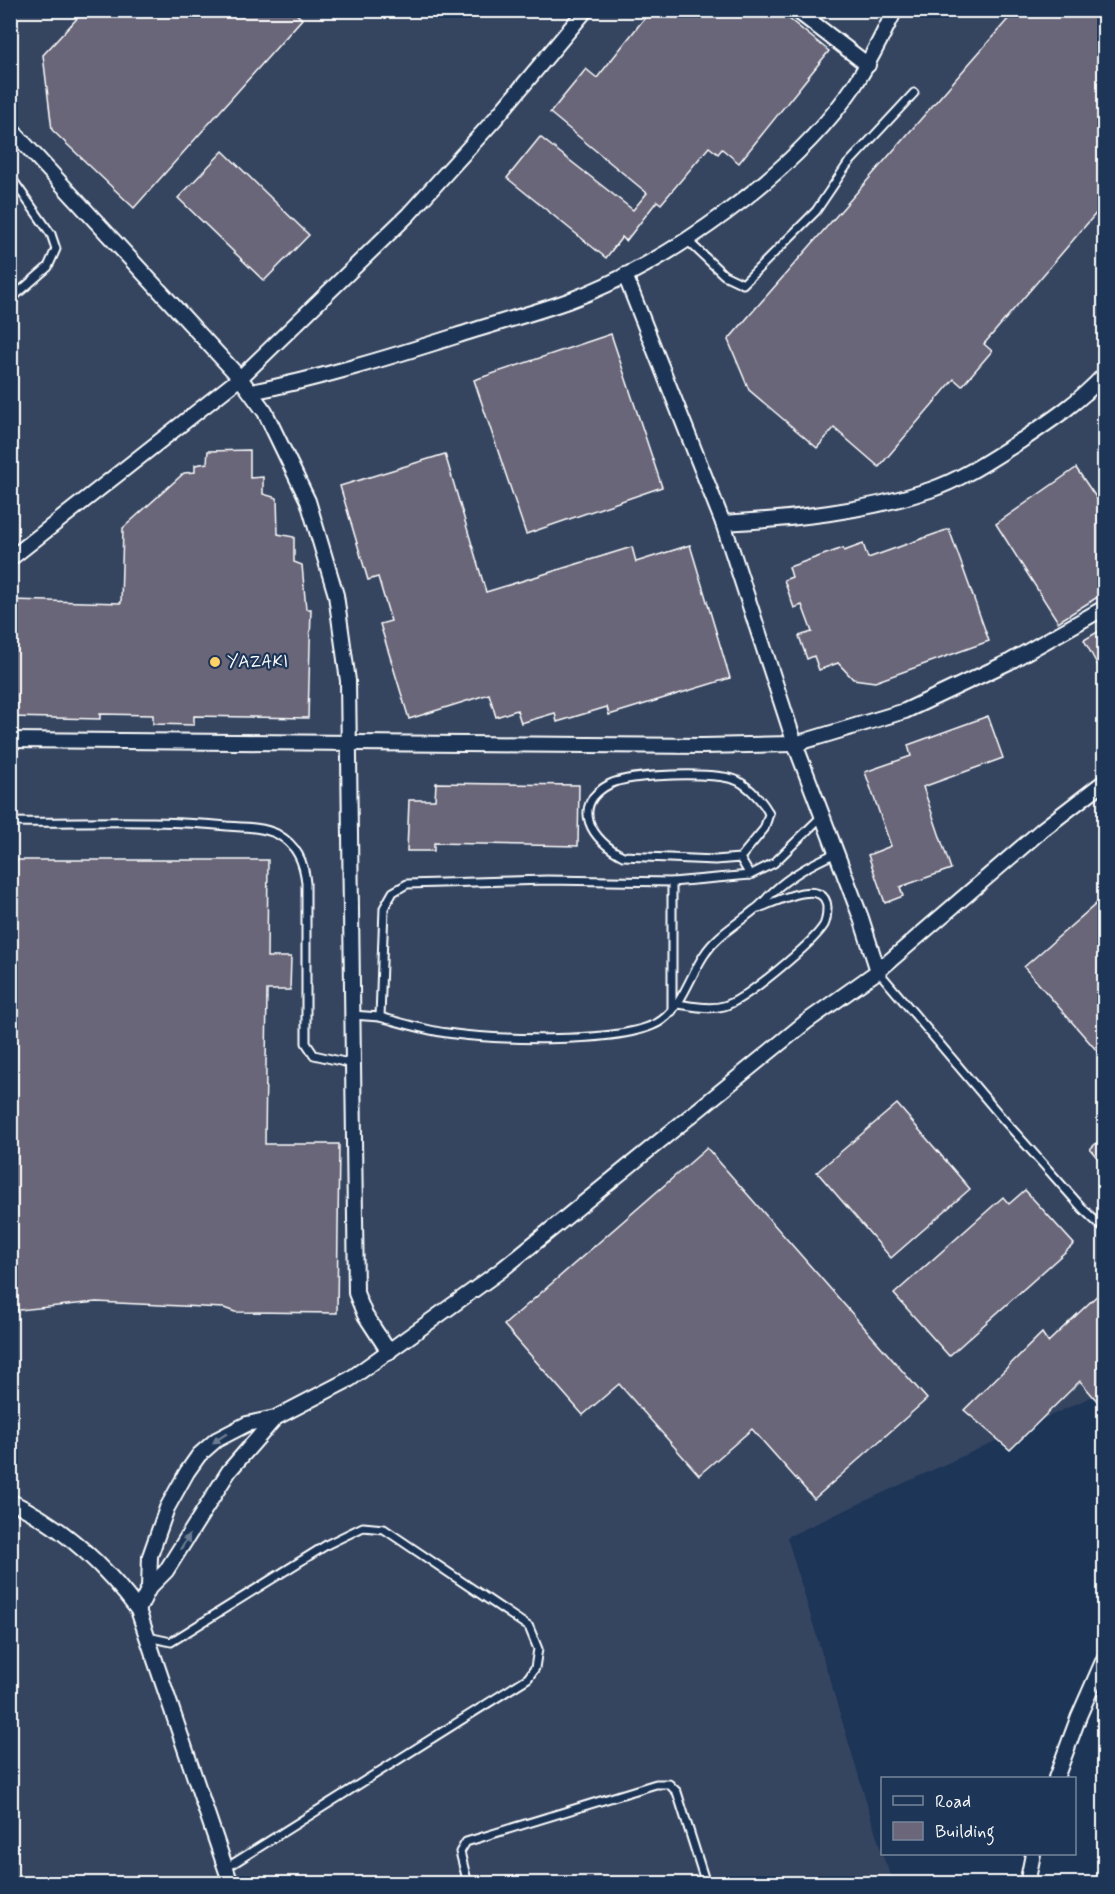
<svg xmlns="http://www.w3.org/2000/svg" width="1115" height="1894" font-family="Mynerve,sans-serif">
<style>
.built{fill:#344461}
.building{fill:#6b6679;stroke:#fff;stroke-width:1.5}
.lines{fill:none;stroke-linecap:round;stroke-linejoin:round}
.service-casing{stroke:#fff;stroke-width:11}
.minor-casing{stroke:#fff;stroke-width:18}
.service{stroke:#1d3557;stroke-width:7}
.minor{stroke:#1d3557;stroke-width:14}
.oneway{fill:#6c7c92}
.poi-dot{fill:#ffd166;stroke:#1d3557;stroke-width:2}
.labels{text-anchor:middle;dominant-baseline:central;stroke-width:4.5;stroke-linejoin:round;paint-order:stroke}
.poi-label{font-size:18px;fill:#fff;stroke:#1d3557;text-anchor:start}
</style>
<rect width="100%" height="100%" fill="#1d3557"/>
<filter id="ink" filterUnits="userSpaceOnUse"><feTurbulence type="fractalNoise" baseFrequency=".0167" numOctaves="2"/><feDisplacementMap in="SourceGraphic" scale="12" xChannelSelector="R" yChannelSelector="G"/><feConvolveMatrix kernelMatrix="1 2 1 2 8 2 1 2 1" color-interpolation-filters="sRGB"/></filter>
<g filter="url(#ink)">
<polygon class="built" points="11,11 1104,11 1104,1391 787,1537 882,1854 894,1883 11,1884"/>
<g class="building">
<polygon points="85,10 292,10 302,19 134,208 52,130 43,55"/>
<polygon points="651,10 778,10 829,51 739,163 722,149 718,154 709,147 661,204 657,201 626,241 622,237 606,258 507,178 540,137 633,210 647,193 550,113 586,69 597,78"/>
<polygon points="1016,10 1104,10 1104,204 984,344 992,351 962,386 954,379 879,467 834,428 817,448 749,390 728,340"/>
<polygon points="223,151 309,235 264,281 178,198"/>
<polygon points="611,334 662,487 526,534 474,380"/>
<polygon points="250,450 250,478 263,477 263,494 277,498 278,534 294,537 294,562 302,565 306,609 311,609 308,718 194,716 194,725 153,724 153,715 100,714 100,719 10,717 12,600 121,603 123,528 184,473 195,472 195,465 207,463 208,451"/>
<polygon points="445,454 486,592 632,547 636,562 690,545 730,678 609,715 607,707 557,722 555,713 521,723 517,710 496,717 489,694 409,719 380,624 391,621 378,577 368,580 340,486"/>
<polygon points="1076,468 1104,509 1104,593 1058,622 996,524"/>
<polygon points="949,529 989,641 875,682 853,679 838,663 819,670 814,656 807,659 799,636 812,632 802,605 794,608 784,580 792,577 789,567 843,548 844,551 863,544 868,558"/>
<polygon points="1104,628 1104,677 1084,640"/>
<polygon points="988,716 1003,758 923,787 951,869 900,887 903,896 885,903 868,855 891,846 865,772 911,756 908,745"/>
<polygon points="436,783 579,785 578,846 434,843 434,851 407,851 409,800 435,800"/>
<polygon points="10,860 268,860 267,957 291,957 290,990 267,990 265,1144 339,1144 337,1313 235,1312 224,1308 96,1302 10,1311"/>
<polygon points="1104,897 1104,1059 1024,967"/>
<polygon points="897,1104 970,1189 891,1258 817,1172"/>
<polygon points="1104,1136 1104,1166 1090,1149"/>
<polygon points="707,1148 927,1399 814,1499 752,1429 699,1475 619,1384 583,1415 504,1325"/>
<polygon points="1025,1190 1074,1244 949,1356 894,1294 1003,1197 1009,1204"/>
<polygon points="1104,1289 1104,1409 1080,1381 1010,1450 964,1410 1042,1333 1048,1342"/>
</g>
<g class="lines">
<defs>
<g id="service">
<polyline points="10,176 51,234 56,249 48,267 10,300"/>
<polyline points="687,240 724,275 743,284 816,211 847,165 914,93"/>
<path d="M10,822C82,823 156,819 227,826C243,827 263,827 277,834C297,845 304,862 306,883V1043L314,1055L353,1064"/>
<path d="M740,858L715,860L623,856C592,841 569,805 610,784C629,774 718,771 738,781C749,787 764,802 769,814L764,829L740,858L750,875"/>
<polyline points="878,971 1003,1119 1084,1210 1104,1229"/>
<path d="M678,1004C692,1006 709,1010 724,1006C744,1001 813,943 824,925C827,919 827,914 827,907C825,876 773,903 759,908"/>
<polyline points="672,1011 672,882"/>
<polyline points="352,1015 380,1017 384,908 393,892 407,884 547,880 672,882 750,875 774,863 821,817"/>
<path d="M380,1017C402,1023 424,1030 447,1033C490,1040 628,1045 662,1020C683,1004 690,976 704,955C717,935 736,925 754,910C762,905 767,897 774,891C792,874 813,863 836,853"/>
<polyline points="148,1637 171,1642 328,1544 363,1527 384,1529 529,1627 538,1649 535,1668 528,1678 226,1868"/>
<polyline points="468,1884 460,1852 466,1842 656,1784 669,1784 677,1792 706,1884"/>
</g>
<g id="minor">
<polyline points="796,10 868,65"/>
<polyline points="10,128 240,378 265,412 308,501 336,595 348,681 356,1293 365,1315 389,1352"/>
<polyline points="625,275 723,523 795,744 861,918 878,971"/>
<path d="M251,392C321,378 387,358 456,336C493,324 531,314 568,301C667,265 795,173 854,86C870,62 882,36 895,10"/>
<path d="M723,523C793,519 864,512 930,490C963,479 993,458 1022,440C1052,420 1080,401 1104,375"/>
<polyline points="10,559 240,378 408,215 495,119 586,10"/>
<polyline points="10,740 703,746 795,744 905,711 1009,662 1104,608"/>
<path d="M10,1501C62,1526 104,1564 138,1610L231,1884"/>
<polyline points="149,1588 150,1556 167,1508 187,1472 199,1455 216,1440 247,1424 275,1418 350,1379 500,1271 806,1022 878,971 1043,829 1104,782"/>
<polyline points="138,1610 149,1588 166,1571 229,1471 275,1418"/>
<polyline points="1056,1778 1079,1716 1104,1659"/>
<polyline points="1027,1884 1033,1854"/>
</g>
</defs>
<use href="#service" class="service-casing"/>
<use href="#minor" class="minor-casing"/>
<use href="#service" class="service"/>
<use href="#minor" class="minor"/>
</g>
<defs><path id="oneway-solid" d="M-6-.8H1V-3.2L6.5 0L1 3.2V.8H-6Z" transform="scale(1.5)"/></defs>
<g class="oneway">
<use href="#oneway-solid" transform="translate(220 1438) rotate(146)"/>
<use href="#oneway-solid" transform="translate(185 1542) rotate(-58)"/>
</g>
</g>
<circle class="poi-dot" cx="215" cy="662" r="6"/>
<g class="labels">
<g class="poi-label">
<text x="227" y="662">YAZAKI</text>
</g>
</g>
<rect width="1115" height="1894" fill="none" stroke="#1d3557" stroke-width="36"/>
<rect x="18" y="18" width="1079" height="1858" fill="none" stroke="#fff" stroke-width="2" filter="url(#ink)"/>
<rect x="881" y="1777" width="195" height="78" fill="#1d3557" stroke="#77869a" stroke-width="1.5"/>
<rect x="893" y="1796" width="30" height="9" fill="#1d3557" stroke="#77869a" stroke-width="1.5"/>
<text x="935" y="1807" font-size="18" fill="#ffffff">Road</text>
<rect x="893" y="1822" width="30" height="18" fill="#6b6679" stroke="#77869a" stroke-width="1.5"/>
<text x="935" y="1837" font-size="18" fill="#ffffff">Building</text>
</svg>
